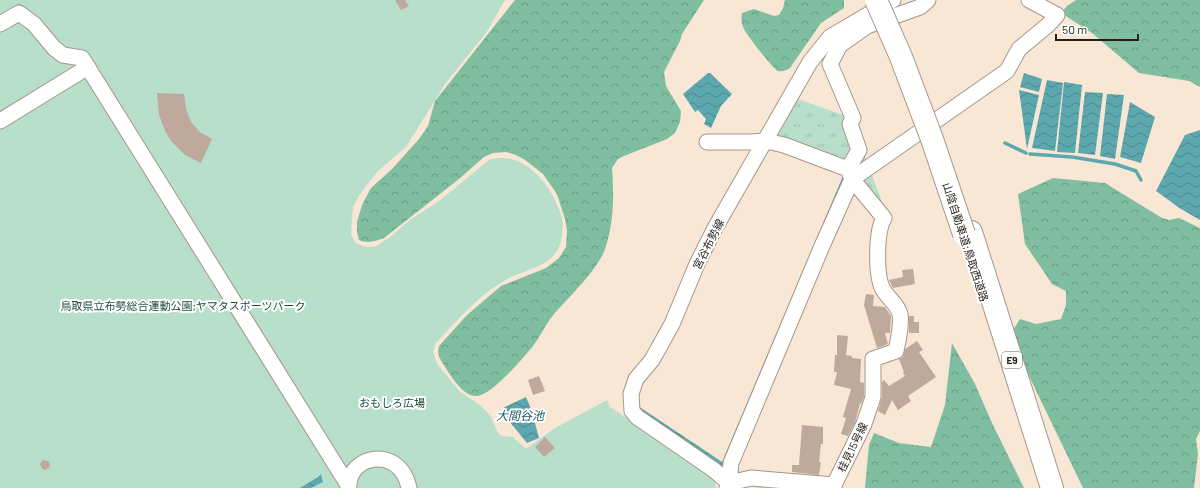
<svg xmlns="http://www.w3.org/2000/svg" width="1200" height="488" font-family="Barlow,'Noto Sans JP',sans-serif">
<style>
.grass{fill:url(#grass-tufts)}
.forest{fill:url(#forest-crowns)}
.park{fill:#b7dfcb}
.water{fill:url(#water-waves)}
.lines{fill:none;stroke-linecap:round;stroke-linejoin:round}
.stream{stroke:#5da8ae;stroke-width:3.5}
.building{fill:#bea99c}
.minor-casing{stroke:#a69686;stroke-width:17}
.highway-casing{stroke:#a69686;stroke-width:24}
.minor{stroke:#fff;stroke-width:15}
.highway{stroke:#fff;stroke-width:22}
.highway-bridge-casing{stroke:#a69686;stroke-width:24;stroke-linecap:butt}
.highway-bridge{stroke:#fff;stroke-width:22}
.labels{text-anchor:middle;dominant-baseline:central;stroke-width:4;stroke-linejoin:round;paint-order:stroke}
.shield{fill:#fff;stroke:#66625d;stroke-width:1}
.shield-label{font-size:10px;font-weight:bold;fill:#251f18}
.street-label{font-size:11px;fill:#251f18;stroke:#fff}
.park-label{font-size:11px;fill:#1d4e3a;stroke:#fff}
.water-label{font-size:12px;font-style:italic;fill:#19595e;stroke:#fff}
</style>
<defs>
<pattern id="grass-tufts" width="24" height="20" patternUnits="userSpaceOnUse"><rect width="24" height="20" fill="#b7dfcb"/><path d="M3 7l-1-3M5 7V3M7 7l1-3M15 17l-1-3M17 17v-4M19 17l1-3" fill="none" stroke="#9dbfae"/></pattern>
<pattern id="forest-crowns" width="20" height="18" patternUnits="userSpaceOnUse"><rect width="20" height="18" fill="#80bea2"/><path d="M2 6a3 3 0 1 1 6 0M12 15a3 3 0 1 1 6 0" fill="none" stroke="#699a83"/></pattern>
<pattern id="water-waves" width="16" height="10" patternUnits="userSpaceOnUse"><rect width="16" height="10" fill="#5da8ae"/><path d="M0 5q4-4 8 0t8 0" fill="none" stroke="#4d888d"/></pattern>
</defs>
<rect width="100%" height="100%" fill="#f8e7d5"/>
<g class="grass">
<polygon points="795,98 849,117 860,145 848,162 772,140"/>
<polygon points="862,149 887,215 852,171"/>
</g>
<g class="forest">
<path d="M515,0H704L682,34L680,41L664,72L666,86L681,111L680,122L675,133L667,139L624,156L618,159L612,168C614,195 614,220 606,246C599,270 567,298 551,318C544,327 540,337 533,346C523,358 490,398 475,396C460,395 446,368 439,357L438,351L439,346L467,315L501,286L546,268L559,258L566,247L567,230L565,219L557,194L543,174L525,160L516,155L506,152L493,153L484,157L459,179L384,238C376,241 367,244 359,240L357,232V222L362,205L371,188L392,169L419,139L428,126L435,101Z"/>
<path d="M785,0H844V8L821,23L790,68C787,70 782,72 778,71C772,68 747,35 744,29C741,23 741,18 742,13L754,9L774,16L779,15L783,8Z"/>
<polygon points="1076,0 1200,0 1200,87 1189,81 1139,73 1092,33 1061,13 1067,6"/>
<polygon points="1053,178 1105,183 1162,218 1169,220 1179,218 1200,228 1200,431 1196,439 1198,454 1194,488 1083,488 1015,347 1013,330 1020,319 1036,324 1061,319 1066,305 1066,291 1052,284 1025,244 1018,194"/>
<polygon points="952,343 975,384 992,423 1024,488 865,488 869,445 874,433 899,443 931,447 945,405"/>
</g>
<path class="park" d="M0,0H505L486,33L445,84L406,147L378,171L360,194L353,207L352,217L351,234L355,242L362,246L370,247L376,246L389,238L411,219L439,201L489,160C505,155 522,160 534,172C548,184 555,198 561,215C563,222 563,229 562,236C558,264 535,267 513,276C504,280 493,288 485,294C468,308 450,328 435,344L433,353L438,365L460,392L480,405L490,415L498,433L502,436L513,437L526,449L555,428L607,400L610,407L708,471L715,480L716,488H0Z"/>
<g class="water">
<polygon points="708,73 710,73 732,94 721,106 711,128 704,124 706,119 698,110 695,112 683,94"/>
<polygon points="1024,73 1042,79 1039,92 1020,87"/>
<polygon points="1047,80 1063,83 1055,151 1032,148"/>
<polygon points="1064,82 1082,85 1075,153 1057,152"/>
<polygon points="1019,90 1039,95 1027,149"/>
<polygon points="1085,92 1103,93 1095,155 1078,153"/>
<polygon points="1107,94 1124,95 1115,159 1100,156"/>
<polygon points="1130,102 1155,117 1141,163 1120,157"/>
<polygon points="1200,130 1200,220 1181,209 1156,191 1185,135"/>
<polygon points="843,176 845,177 724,466 719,467 639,412 638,406 722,462"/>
<polygon points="526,397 531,409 539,438 527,443 509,421 503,408"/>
<polygon points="321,474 323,482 311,488 300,488 318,477"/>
</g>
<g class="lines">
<g class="stream">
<polyline points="1005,143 1026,153"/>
<polyline points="1030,154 1072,157 1115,164 1136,171 1141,180"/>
</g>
</g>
<g class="building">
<polygon points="395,0 405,0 409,6 401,10"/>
<polygon points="157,93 184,94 186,109 191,122 200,132 212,139 201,163 185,155 172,142 165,131 159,115"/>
<polygon points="913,269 915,284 893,288 889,280 903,277 902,270"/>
<polygon points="866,294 874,295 873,306 885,307 891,316 890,333 885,333 888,344 877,348 864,305"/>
<polygon points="909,316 914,316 914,322 919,322 919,333 909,333"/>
<polygon points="837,335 848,336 846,355 852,356 852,358 861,359 860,382 864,383 864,396 861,404 860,403 855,423 848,436 841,434 846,418 843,417 851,389 834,385 837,372 834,372 835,355 837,355"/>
<polygon points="917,341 923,350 919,352 936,377 908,396 911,401 898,410 892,400 885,415 878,411 882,397 882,382 884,380 889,386 905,376 903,373 904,372 899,359 903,357 905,349"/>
<polygon points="539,376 545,391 533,395 528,380"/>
<polygon points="802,425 823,427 823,444 821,444 819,462 821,462 819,475 792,472 792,465 799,465"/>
<polygon points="545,437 555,448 544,457 535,447"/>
<polygon points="43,460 48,461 50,464 49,468 45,470 42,469 40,464"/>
</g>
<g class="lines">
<defs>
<g id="minor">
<polyline points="0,24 19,13 34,24 54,48 63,55 82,58 348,485"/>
<polyline points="0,121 88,67"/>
<path d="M707,142H751L766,141L784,145L848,169L852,179L884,218C876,231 875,278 884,291C889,299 898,305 900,314C902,326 898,340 896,351L873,359V397L864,424L834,485V488"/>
<polyline points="848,169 859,150 850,124 853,118 830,64 840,45 867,26 920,7 928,0"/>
<polyline points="834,485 751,478 729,483 731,463 822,246 852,179 1007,71 1019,49 1048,25 1057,15 1029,0"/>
<path d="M349,488C347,455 400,444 409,488"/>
<polyline points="727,488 729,483 714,470 637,417 632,411 631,394 636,379 652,360 672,324 697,264 715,228 810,62 830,37 893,0"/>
</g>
<polyline id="highway" points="971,232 1052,488"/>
</defs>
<use href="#minor" class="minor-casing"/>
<use href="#highway" class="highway-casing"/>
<use href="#minor" class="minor"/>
<use href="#highway" class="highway"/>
<defs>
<polyline id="highway-bridge" points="876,0 901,57 932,139 964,234"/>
</defs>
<use href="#highway-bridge" class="highway-bridge-casing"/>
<use href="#highway-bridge" class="highway-bridge"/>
</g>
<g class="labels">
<rect class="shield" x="1002" y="352" width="20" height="16" rx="3"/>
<g class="shield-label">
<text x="1012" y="360">E9</text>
</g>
<g class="street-label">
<text transform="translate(966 242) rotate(72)">山陰自動車道;鳥取西道路</text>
<text transform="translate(708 244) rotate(-63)">宮谷布勢線</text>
<text transform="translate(852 447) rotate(-64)">桂見15号線</text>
</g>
<g class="park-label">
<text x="183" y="305">鳥取県立布勢総合運動公園;ヤマタスポーツパーク</text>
<text x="392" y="402">おもしろ広場</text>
</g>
<g class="water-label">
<text x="520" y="415">大間谷池</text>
</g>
</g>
<path d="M1056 34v6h82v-6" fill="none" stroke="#251f18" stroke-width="2"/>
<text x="1062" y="34" font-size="12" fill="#251f18" stroke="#ffffff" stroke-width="3" paint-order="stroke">50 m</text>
</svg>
